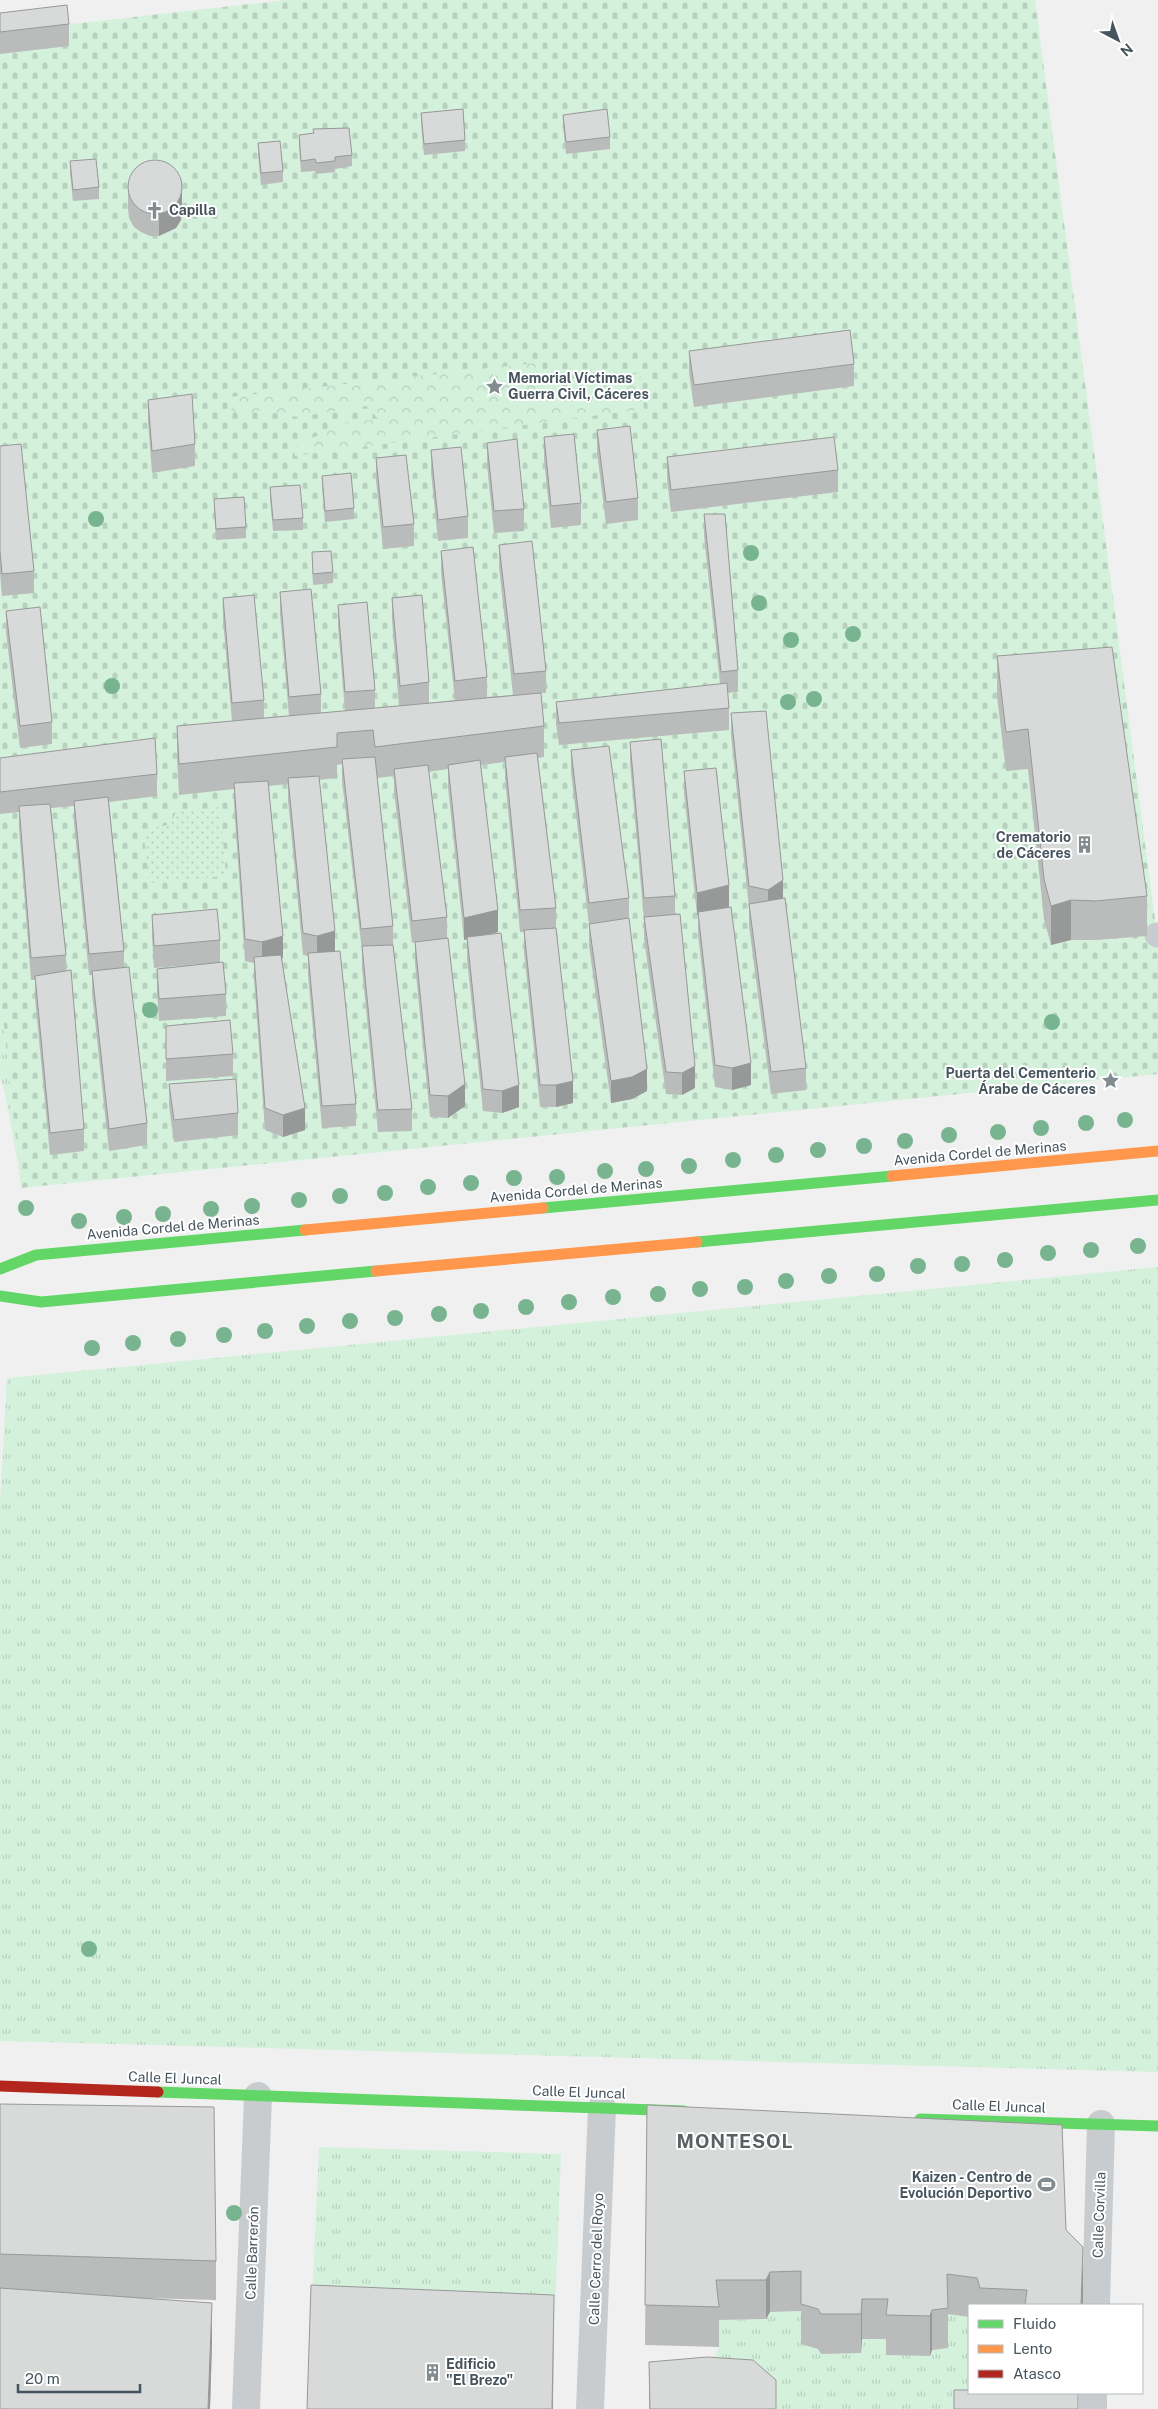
<svg xmlns="http://www.w3.org/2000/svg" width="1158" height="2409" font-family="'Public Sans',sans-serif">
<style>
.grass{fill:url(#grass-tufts)}
.cemetery{fill:url(#cemetery-stones)}
.park{fill:url(#park-crowns)}
.garden{fill:url(#garden-dots)}
.lines{fill:none;stroke-linecap:round;stroke-linejoin:round}
.lane{stroke:#c9cccf;stroke-width:25}
.street{stroke:#c9cccf;stroke-width:28}
.fast{stroke:#63d668;stroke-width:11}
.slow{stroke:#ff974d;stroke-width:11}
.jam{stroke:#b3261e;stroke-width:11}
.tree{fill:#77b48f}
.wall{fill:#babbbb}
.shaded-wall{fill:#979898}
.building{fill:#d8d9d9;stroke:#979898}
.labels{text-anchor:middle;dominant-baseline:central;stroke-width:4;stroke-linejoin:round;paint-order:stroke}
.poi-label{font-size:14px;font-weight:bold;fill:#46555d;stroke:#fff;text-anchor:start}
.street-label{font-size:14px;fill:#46555d;stroke:#fff}
.district-label{font-size:19px;font-weight:bold;letter-spacing:1px;fill:#5b6064;stroke:#fff}
</style>
<defs>
<pattern id="grass-tufts" width="24" height="20" patternUnits="userSpaceOnUse" patternTransform="scale(1.25)"><rect width="24" height="20" fill="#d4f1dc"/><path d="M3 7l-1-3M5 7V3M7 7l1-3M15 17l-1-3M17 17v-4M19 17l1-3" fill="none" stroke="#b7d1bf"/></pattern>
<pattern id="cemetery-stones" width="16" height="16" patternUnits="userSpaceOnUse" patternTransform="scale(1.25)"><rect width="16" height="16" fill="#d4f1dc"/><path d="M2 7V4a2 2 0 0 1 4 0v3zM10 15v-3a2 2 0 0 1 4 0v3z" fill="#b7d1bf"/></pattern>
<pattern id="park-crowns" width="20" height="18" patternUnits="userSpaceOnUse" patternTransform="scale(1.25)"><rect width="20" height="18" fill="#d4f1dc"/><path d="M2 6a3 3 0 1 1 6 0M12 15a3 3 0 1 1 6 0" fill="none" stroke="#b7d1bf"/></pattern>
<pattern id="garden-dots" width="8" height="8" patternUnits="userSpaceOnUse" patternTransform="scale(1.25)"><rect width="8" height="8" fill="#d4f1dc"/><path d="M2 2h.1M6 6h.1" fill="none" stroke="#b7d1bf" stroke-width="1.8" stroke-linecap="round"/></pattern>
</defs>
<rect width="100%" height="100%" fill="#f1f0f0"/>
<g class="grass">
<polygon points="0,989 19,1170 6,1098 0,1076"/>
<polygon points="1158,1267 1158,2072 0,2041 0,1503 7,1378"/>
<polygon points="319,2147 561,2154 554,2335 311,2324"/>
<polygon points="801,2311 821,2354 861,2353 862,2339 888,2339 930,2356 947,2313 969,2317 969,2393 1048,2409 764,2409 705,2379 719,2347 716,2320 766,2319 770,2312"/>
</g>
<polygon class="cemetery" points="285,0 1035,0 1158,943 1158,1074 21,1188 0,989 0,32"/>
<polygon class="park" points="535,363 551,389 640,373 644,409 295,456 294,447 343,423 378,419 367,406 298,417 257,410 251,414 232,412 230,397"/>
<polygon class="garden" points="220,807 226,876 149,883 143,829 164,826 171,823 176,812"/>
<g class="lines">
<polyline class="lane" points="1157,935 1158,935"/>
<g class="street">
<polyline points="1096,2305 1101,2124"/>
<polyline points="246,2409 258,2096"/>
<polyline points="590,2409 602,2108"/>
<polyline points="1093,2409 1093,2393"/>
</g>
<g class="fast">
<polyline points="543,1208 892,1176"/>
<polyline points="697,1242 1158,1200"/>
<polyline points="0,1269 36,1255 305,1230"/>
<polyline points="0,1296 41,1302 376,1271"/>
<polyline points="158,2092 684,2111"/>
<polyline points="920,2119 1158,2126"/>
</g>
<g class="slow">
<polyline points="892,1176 1158,1151"/>
<polyline points="305,1230 543,1208"/>
<polyline points="376,1271 697,1242"/>
</g>
<polyline class="jam" points="0,2086 158,2092"/>
</g>
<g class="tree">
<circle cx="96" cy="519" r="8"/>
<circle cx="751" cy="553" r="8"/>
<circle cx="759" cy="603" r="8"/>
<circle cx="853" cy="634" r="8"/>
<circle cx="791" cy="640" r="8"/>
<circle cx="112" cy="686" r="8"/>
<circle cx="814" cy="699" r="8"/>
<circle cx="788" cy="702" r="8"/>
<circle cx="150" cy="1010" r="8"/>
<circle cx="1052" cy="1022" r="8"/>
<circle cx="1125" cy="1120" r="8"/>
<circle cx="1086" cy="1123" r="8"/>
<circle cx="1041" cy="1128" r="8"/>
<circle cx="998" cy="1132" r="8"/>
<circle cx="949" cy="1135" r="8"/>
<circle cx="905" cy="1141" r="8"/>
<circle cx="864" cy="1146" r="8"/>
<circle cx="818" cy="1150" r="8"/>
<circle cx="776" cy="1155" r="8"/>
<circle cx="733" cy="1160" r="8"/>
<circle cx="689" cy="1166" r="8"/>
<circle cx="646" cy="1169" r="8"/>
<circle cx="605" cy="1171" r="8"/>
<circle cx="557" cy="1177" r="8"/>
<circle cx="514" cy="1178" r="8"/>
<circle cx="471" cy="1183" r="8"/>
<circle cx="428" cy="1187" r="8"/>
<circle cx="385" cy="1193" r="8"/>
<circle cx="340" cy="1196" r="8"/>
<circle cx="299" cy="1200" r="8"/>
<circle cx="252" cy="1206" r="8"/>
<circle cx="26" cy="1208" r="8"/>
<circle cx="211" cy="1209" r="8"/>
<circle cx="163" cy="1214" r="8"/>
<circle cx="124" cy="1217" r="8"/>
<circle cx="79" cy="1221" r="8"/>
<circle cx="1138" cy="1246" r="8"/>
<circle cx="1091" cy="1250" r="8"/>
<circle cx="1048" cy="1253" r="8"/>
<circle cx="1005" cy="1260" r="8"/>
<circle cx="962" cy="1264" r="8"/>
<circle cx="918" cy="1266" r="8"/>
<circle cx="877" cy="1274" r="8"/>
<circle cx="829" cy="1276" r="8"/>
<circle cx="786" cy="1281" r="8"/>
<circle cx="745" cy="1287" r="8"/>
<circle cx="700" cy="1289" r="8"/>
<circle cx="658" cy="1294" r="8"/>
<circle cx="613" cy="1297" r="8"/>
<circle cx="569" cy="1302" r="8"/>
<circle cx="526" cy="1307" r="8"/>
<circle cx="481" cy="1311" r="8"/>
<circle cx="439" cy="1314" r="8"/>
<circle cx="395" cy="1318" r="8"/>
<circle cx="350" cy="1321" r="8"/>
<circle cx="307" cy="1326" r="8"/>
<circle cx="265" cy="1331" r="8"/>
<circle cx="224" cy="1335" r="8"/>
<circle cx="178" cy="1339" r="8"/>
<circle cx="133" cy="1343" r="8"/>
<circle cx="92" cy="1348" r="8"/>
<circle cx="89" cy="1949" r="8"/>
<circle cx="234" cy="2213" r="8"/>
</g>
<g class="wall">
<polygon points="0,13 69,24 69,46 0,54"/>
<polygon points="421,113 465,140 465,151 424,155 421,124"/>
<polygon points="563,115 610,137 610,149 566,154 563,126"/>
<polygon points="313,129 352,155 352,166 335,169 335,172 316,174 315,171 301,172 299,146 299,135 313,133"/>
<polygon points="258,143 283,171 283,182 261,185 258,155"/>
<polygon points="70,161 99,187 99,199 73,201 70,173"/>
<polygon points="128,187 182,202 181,220 176,228 159,236 150,236 141,232 134,227 129,218 128,209"/>
<polygon points="689,351 854,364 854,386 694,407 689,373"/>
<polygon points="148,400 195,444 195,466 152,473 148,422"/>
<polygon points="597,430 638,498 638,520 606,524 597,452"/>
<polygon points="544,437 581,503 581,525 551,528 544,459"/>
<polygon points="487,443 524,509 524,531 494,533 487,465"/>
<polygon points="0,446 34,571 34,593 2,596 0,573"/>
<polygon points="431,450 468,516 468,538 438,541 431,472"/>
<polygon points="667,457 838,470 838,492 671,512 667,479"/>
<polygon points="376,458 414,524 414,546 383,549 376,480"/>
<polygon points="322,476 354,508 354,519 325,522 322,487"/>
<polygon points="270,487 303,518 303,530 273,531 270,499"/>
<polygon points="214,499 246,527 246,538 216,540 214,511"/>
<polygon points="704,514 738,670 738,692 727,693 729,708 729,730 559,745 556,724 556,702 720,684 704,536"/>
<polygon points="499,545 546,671 546,693 541,693 544,726 544,757 538,758 556,908 556,928 573,1103 556,1107 540,1107 524,952 524,932 520,932 505,779 505,762 481,765 498,932 491,934 519,1107 502,1113 483,1111 467,959 467,939 464,940 448,787 448,769 428,772 447,917 447,938 465,1106 448,1118 430,1117 415,964 415,942 412,943 394,791 394,776 377,778 393,926 393,945 412,1109 412,1131 378,1132 362,968 362,951 342,781 342,764 337,765 337,778 319,780 335,951 356,1104 356,1126 322,1128 308,975 308,956 303,955 288,800 288,784 268,786 283,958 282,958 305,1130 283,1137 265,1130 254,979 254,963 245,961 234,805 234,789 179,795 177,758 177,726 232,721 223,620 223,598 264,700 264,718 289,716 280,614 280,592 321,694 321,713 345,711 338,627 338,605 375,690 375,708 399,706 392,620 392,598 429,682 429,703 455,700 441,573 441,551 487,677 487,697 513,695 499,567"/>
<polygon points="312,552 333,572 333,583 313,585"/>
<polygon points="6,611 52,722 52,744 20,748 6,633"/>
<polygon points="997,656 1147,896 1147,936 1096,940 1071,940 1051,945 1044,919 1028,769 1006,771 997,696"/>
<polygon points="731,713 783,898 806,1068 806,1090 771,1094 749,926 749,908 731,735"/>
<polygon points="630,742 675,896 675,914 695,1088 682,1095 666,1094 644,939 644,920 630,764"/>
<polygon points="571,750 629,898 629,919 647,1091 632,1099 611,1103 589,946 589,925 571,772"/>
<polygon points="0,758 157,774 157,796 109,802 124,951 124,968 147,1123 147,1145 109,1151 92,993 92,975 89,975 74,823 74,806 51,808 66,955 66,971 84,1129 84,1151 50,1155 35,998 35,980 31,980 19,828 19,812 0,814"/>
<polygon points="684,771 729,907 751,1085 732,1090 715,1087 698,934 698,915 697,915 684,793"/>
<polygon points="152,915 220,940 220,962 226,994 226,1016 159,1021 157,991 157,969 213,963 154,968 152,937"/>
<polygon points="166,1026 233,1054 233,1076 166,1081"/>
<polygon points="169,1084 238,1113 238,1135 174,1142 169,1106"/>
<polygon points="0,2104 216,2261 216,2300 145,2298 212,2342 210,2409 0,2409"/>
<polygon points="647,2105 1066,2230 1083,2286 1083,2305 969,2305 969,2317 948,2314 948,2348 932,2350 930,2356 886,2355 886,2339 862,2339 861,2353 821,2354 818,2349 801,2344 801,2311 770,2312 766,2319 719,2320 719,2347 645,2345"/>
<polygon points="649,2362 776,2409 649,2409"/>
</g>
<g class="shaded-wall">
<polygon points="182,180 182,202 181,220 176,228 159,236 159,214"/>
<polygon points="783,880 783,902 768,912 768,890"/>
<polygon points="729,885 729,907 697,915 697,893"/>
<polygon points="1071,900 1071,940 1051,945 1051,906"/>
<polygon points="498,910 498,932 464,940 464,918"/>
<polygon points="335,931 335,953 317,958 317,936"/>
<polygon points="283,936 283,958 262,964 262,942"/>
<polygon points="751,1063 751,1085 732,1090 732,1068"/>
<polygon points="695,1066 695,1088 682,1095 682,1073"/>
<polygon points="647,1069 647,1091 632,1099 611,1103 611,1081"/>
<polygon points="573,1081 573,1103 556,1107 556,1085"/>
<polygon points="465,1084 465,1106 448,1118 448,1096"/>
<polygon points="519,1085 519,1107 502,1113 502,1091"/>
<polygon points="305,1108 305,1130 283,1137 283,1115"/>
<polygon points="1083,2247 1083,2305 1081,2305"/>
<polygon points="770,2272 770,2312 766,2319 766,2280"/>
<polygon points="554,2295 553,2409 552,2409"/>
<polygon points="862,2299 862,2339 861,2353 861,2314"/>
<polygon points="212,2303 212,2342 210,2409 208,2409"/>
<polygon points="932,2310 932,2350 930,2356 930,2316"/>
</g>
<g class="building">
<polygon points="67,5 69,24 0,32 0,13"/>
<polygon points="463,109 465,140 424,144 421,113"/>
<polygon points="607,109 610,137 566,142 563,115"/>
<polygon points="349,128 352,155 335,157 335,161 316,163 315,159 301,161 299,135 314,133 313,129"/>
<polygon points="280,141 283,171 261,173 258,143"/>
<polygon points="96,159 99,187 73,190 70,161"/>
<circle cx="155" cy="187" r="27"/>
<polygon points="850,330 854,364 694,385 689,351"/>
<polygon points="192,394 195,444 152,451 148,400"/>
<polygon points="630,426 638,498 606,502 597,430"/>
<polygon points="574,434 581,503 551,506 544,437"/>
<polygon points="834,437 838,470 671,490 667,457"/>
<polygon points="517,439 524,509 494,511 487,443"/>
<polygon points="21,444 34,571 2,574 0,551 0,446"/>
<polygon points="461,447 468,516 438,520 431,450"/>
<polygon points="406,455 414,524 383,527 376,458"/>
<polygon points="351,473 354,508 325,511 322,476"/>
<polygon points="300,485 303,518 273,520 270,487"/>
<polygon points="244,497 246,527 216,529 214,499"/>
<polygon points="704,514 725,514 738,670 721,672"/>
<polygon points="532,541 546,671 514,674 499,545"/>
<polygon points="473,547 487,677 455,681 441,551"/>
<polygon points="331,551 333,572 313,574 312,552"/>
<polygon points="311,589 321,694 289,697 280,592"/>
<polygon points="254,595 264,700 232,703 223,598"/>
<polygon points="422,595 429,682 400,686 392,598"/>
<polygon points="367,602 375,690 345,692 338,605"/>
<polygon points="40,607 52,722 20,726 6,611"/>
<polygon points="1112,647 1147,896 1096,901 1071,900 1051,906 1044,879 1028,729 1006,732 997,656"/>
<polygon points="727,683 729,708 559,723 556,702"/>
<polygon points="541,693 544,726 375,747 373,730 337,733 337,747 179,764 177,726"/>
<polygon points="766,711 783,880 768,890 749,886 731,713"/>
<polygon points="155,738 157,774 0,792 0,758"/>
<polygon points="661,739 675,896 644,898 630,742"/>
<polygon points="609,746 629,898 589,903 571,750"/>
<polygon points="537,753 556,908 520,910 505,757"/>
<polygon points="375,757 393,926 361,929 342,759"/>
<polygon points="480,760 498,910 464,918 448,765"/>
<polygon points="428,765 447,917 412,921 394,769"/>
<polygon points="716,768 729,885 697,893 684,771"/>
<polygon points="319,776 335,931 317,936 303,933 288,778"/>
<polygon points="268,781 283,936 262,942 245,939 234,783"/>
<polygon points="108,797 124,951 89,954 74,801"/>
<polygon points="50,804 66,955 31,958 19,806"/>
<polygon points="785,898 806,1068 771,1072 749,904"/>
<polygon points="731,907 751,1063 732,1068 715,1065 698,912"/>
<polygon points="217,909 220,940 154,946 152,915"/>
<polygon points="680,914 695,1066 682,1073 666,1072 644,917"/>
<polygon points="629,918 647,1069 632,1077 611,1081 589,924"/>
<polygon points="556,928 573,1081 556,1085 540,1085 524,930"/>
<polygon points="501,933 519,1085 502,1091 483,1089 467,937"/>
<polygon points="448,938 465,1084 448,1096 430,1095 415,942"/>
<polygon points="393,945 412,1109 378,1110 362,946"/>
<polygon points="340,951 356,1104 322,1106 308,953"/>
<polygon points="281,955 305,1108 283,1115 265,1108 254,957"/>
<polygon points="223,962 226,994 159,999 157,969"/>
<polygon points="129,967 147,1123 109,1129 92,971"/>
<polygon points="71,970 84,1129 50,1133 35,976"/>
<polygon points="230,1020 233,1054 166,1059 166,1026"/>
<polygon points="236,1079 238,1113 174,1120 169,1084"/>
<polygon points="0,2104 214,2107 216,2261 0,2254"/>
<polygon points="647,2105 1062,2125 1066,2230 1083,2247 1081,2305 1025,2305 1027,2290 980,2288 977,2278 947,2274 948,2308 932,2310 930,2316 886,2315 888,2299 862,2299 861,2314 821,2314 818,2309 801,2304 801,2271 770,2272 766,2280 716,2280 719,2307 645,2305"/>
<polygon points="311,2285 554,2295 552,2409 307,2409"/>
<polygon points="0,2288 212,2303 208,2409 0,2409"/>
<polygon points="707,2357 753,2360 776,2380 776,2409 650,2409 649,2362"/>
<polygon points="954,2390 969,2390 969,2393 1078,2393 1078,2409 954,2409"/>
</g>
<defs>
<symbol id="church-bare" viewBox="-9 -9 18 18"><path d="M-1.2-6h2.4v3.5h3.3v2.4h-3.3V6h-2.4V-.1h-3.3v-2.4h3.3Z" fill="#828b90" stroke="#fff" stroke-width="2.5" paint-order="stroke"/></symbol>
<symbol id="sight-bare" viewBox="-9 -9 18 18"><path d="M0-6L1.8-2.2L6-1.7L2.9 1.2L3.7 5.4L0 3.3L-3.7 5.4L-2.9 1.2L-6-1.7L-1.8-2.2Z" fill="#828b90" stroke="#fff" stroke-width="2.5" paint-order="stroke"/></symbol>
<symbol id="building-bare" viewBox="-9 -9 18 18"><path d="M-4-6H4V6H1V3H-1V6H-4ZM-2.5-4.3h1.7v1.8h-1.7ZM.8-4.3h1.7v1.8H.8ZM-2.5-1h1.7V.8h-1.7ZM.8-1h1.7V.8H.8Z" fill="#828b90" stroke="#fff" stroke-width="2.5" paint-order="stroke"/></symbol>
<symbol id="stadium-bare" viewBox="-9 -9 18 18"><path d="M0-5a6.5 5 0 1 0 0 10a6.5 5 0 1 0 0-10ZM-3.5-1.8h7v3.6h-7Z" fill="#828b90" stroke="#fff" stroke-width="2.5" paint-order="stroke"/></symbol>
</defs>
<g fill-rule="evenodd">
<use href="#church-bare" x="142" y="198" width="25" height="25"/>
<use href="#sight-bare" x="482" y="374" width="25" height="25"/>
<use href="#building-bare" x="1072" y="832" width="25" height="25"/>
<use href="#sight-bare" x="1098" y="1068" width="25" height="25"/>
<use href="#stadium-bare" x="1034" y="2172" width="25" height="25"/>
<use href="#building-bare" x="420" y="2360" width="25" height="25"/>
</g>
<g class="labels">
<g class="poi-label">
<text x="169" y="210">Capilla</text>
<text x="508" y="378">Memorial Víctimas<tspan x="508" dy="16">Guerra Civil, Cáceres</tspan></text>
<text x="1071" y="837" text-anchor="end">Crematorio<tspan x="1071" dy="16">de Cáceres</tspan></text>
<text x="1096" y="1073" text-anchor="end">Puerta del Cementerio<tspan x="1096" dy="16">Árabe de Cáceres</tspan></text>
<text x="1032" y="2177" text-anchor="end">Kaizen - Centro de<tspan x="1032" dy="16">Evolución Deportivo</tspan></text>
<text x="446" y="2364">Edificio<tspan x="446" dy="16">"El Brezo"</tspan></text>
</g>
<g class="street-label">
<text transform="translate(980 1153) rotate(-5)">Avenida Cordel de Merinas</text>
<text transform="translate(576 1190) rotate(-5)">Avenida Cordel de Merinas</text>
<text transform="translate(173 1227) rotate(-5)">Avenida Cordel de Merinas</text>
<text transform="translate(175 2078) rotate(2)">Calle El Juncal</text>
<text transform="translate(579 2092) rotate(2)">Calle El Juncal</text>
<text transform="translate(999 2106) rotate(2)">Calle El Juncal</text>
<text transform="translate(1099 2215) rotate(-88)">Calle Corvilla</text>
<text transform="translate(252 2253) rotate(-88)">Calle Barrerón</text>
<text transform="translate(596 2259) rotate(-88)">Calle Cerro del Royo</text>
</g>
<g class="district-label">
<text x="735" y="2141">MONTESOL</text>
</g>
</g>
<rect x="968" y="2304" width="175" height="90" fill="#ffffff" stroke="#b5bbbe"/>
<rect x="978" y="2320" width="25" height="8" fill="#63d668" stroke="#b5bbbe"/>
<text x="1013" y="2329" font-size="15" fill="#46555d">Fluido</text>
<rect x="978" y="2345" width="25" height="8" fill="#ff974d" stroke="#b5bbbe"/>
<text x="1013" y="2354" font-size="15" fill="#46555d">Lento</text>
<rect x="978" y="2370" width="25" height="8" fill="#b3261e" stroke="#b5bbbe"/>
<text x="1013" y="2379" font-size="15" fill="#46555d">Atasco</text>
<g transform="translate(1118 40) rotate(139)" stroke="#ffffff" stroke-width="4" paint-order="stroke">
<path d="M0-4L9 19L0 12L-9 19Z" fill="#46555d"/>
<text y="-8" font-size="14" font-weight="bold" text-anchor="middle" fill="#46555d">N</text>
</g>
<path d="M18 2384v8h122v-8" fill="none" stroke="#46555d" stroke-width="2.5"/>
<text x="25" y="2384" font-size="15" fill="#46555d" stroke="#ffffff" stroke-width="4" paint-order="stroke">20 m</text>
</svg>
